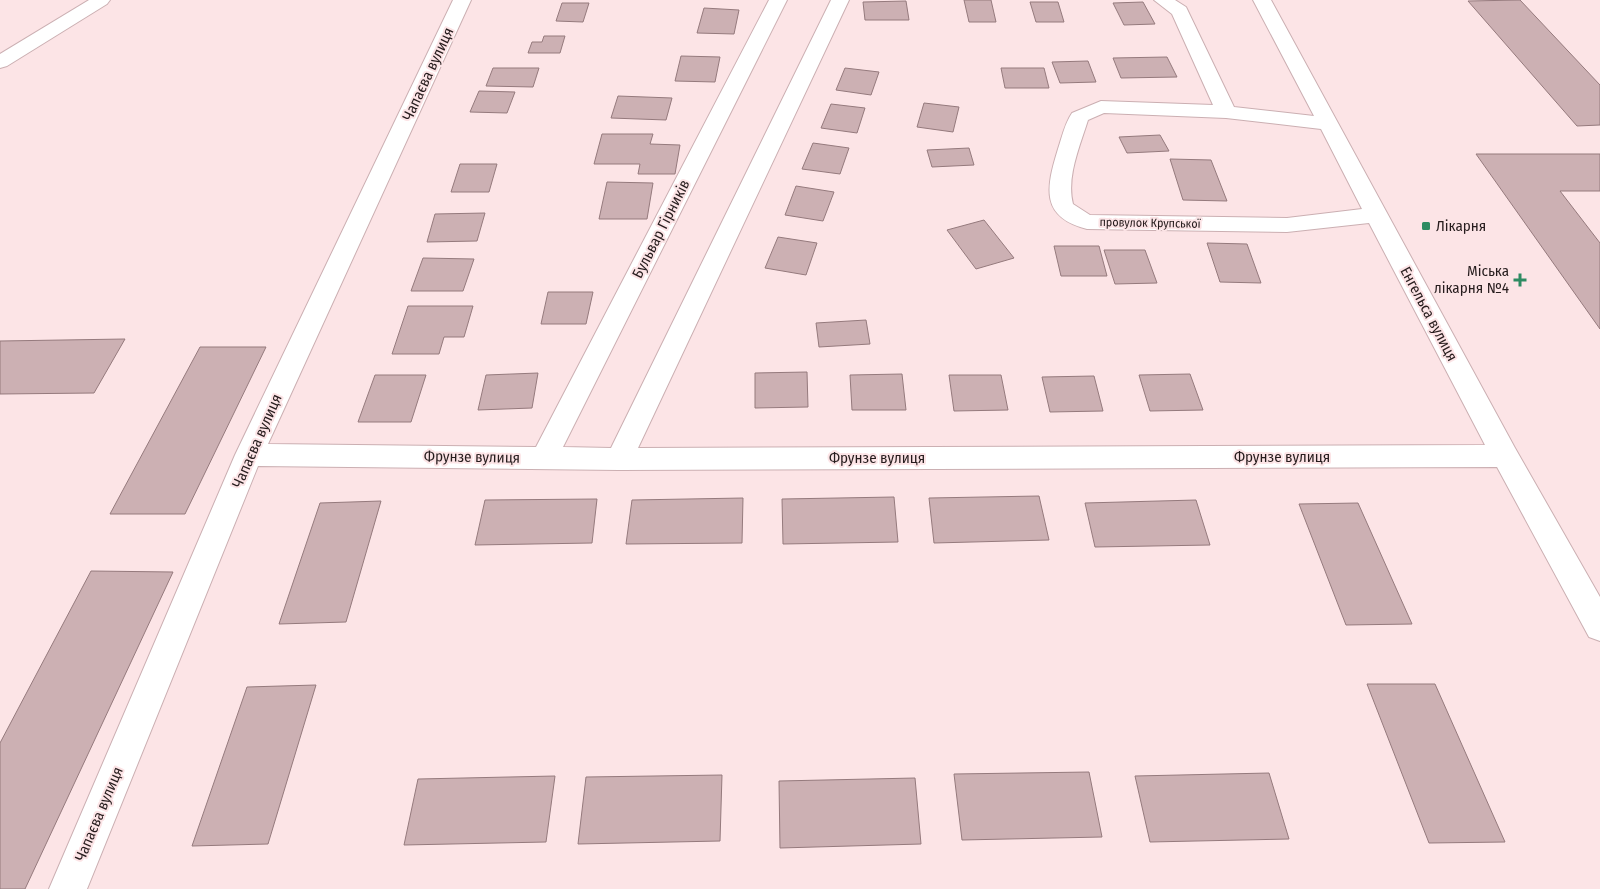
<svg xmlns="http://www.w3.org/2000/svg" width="1600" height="889" font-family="'Fira Sans Condensed',sans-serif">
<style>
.building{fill:#ccb0b3;stroke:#957a7d}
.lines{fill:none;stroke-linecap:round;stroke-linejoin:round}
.minor-casing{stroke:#cbafb2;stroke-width:2}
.minor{fill:#fff;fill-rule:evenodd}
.poi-dot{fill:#2e8b62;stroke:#fce4e6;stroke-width:2}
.labels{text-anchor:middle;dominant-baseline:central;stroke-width:4;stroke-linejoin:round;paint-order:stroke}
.far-street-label{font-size:12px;fill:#261c1d;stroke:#fce4e6}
.street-label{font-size:15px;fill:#261c1d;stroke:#fce4e6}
.poi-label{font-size:15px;fill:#261c1d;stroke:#fce4e6;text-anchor:start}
</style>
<rect width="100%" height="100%" fill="#fce4e6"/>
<g class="building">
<polygon points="964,0 991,0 996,22 969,22"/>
<polygon points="1520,0 1600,85 1600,125 1577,126 1468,1"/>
<polygon points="906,1 909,20 865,20 863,2"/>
<polygon points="1030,2 1058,2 1064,22 1036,22"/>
<polygon points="1143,2 1155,24 1124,25 1113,3"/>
<polygon points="562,3 589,3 583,22 556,21"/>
<polygon points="704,8 739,10 734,34 697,33"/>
<polygon points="544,36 565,36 560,53 528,53 532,42 542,42"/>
<polygon points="681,56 720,57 715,82 675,81"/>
<polygon points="1167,57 1177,77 1121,78 1113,58"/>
<polygon points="1088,61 1096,82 1060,83 1052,62"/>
<polygon points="493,68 539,68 533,87 486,86"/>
<polygon points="845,68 879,72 871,95 836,90"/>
<polygon points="1001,68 1044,68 1049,88 1005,88"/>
<polygon points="479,91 515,92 507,113 470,112"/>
<polygon points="618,96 672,98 666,120 611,118"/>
<polygon points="924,103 959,107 953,132 917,127"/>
<polygon points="831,104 865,108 857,133 821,128"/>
<polygon points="602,134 653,134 650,144 680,145 675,174 638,174 640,164 594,164"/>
<polygon points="1160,135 1169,151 1127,153 1119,137"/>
<polygon points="813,143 849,148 840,174 802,169"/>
<polygon points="969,148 974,165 932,167 927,150"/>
<polygon points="1476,154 1600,154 1600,191 1560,191 1600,243 1600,329"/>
<polygon points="1170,159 1211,160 1227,201 1183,200"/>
<polygon points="460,164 497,164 489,192 451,192"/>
<polygon points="607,182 653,183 647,219 599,219"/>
<polygon points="796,186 834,192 823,221 785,215"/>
<polygon points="485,213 477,241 427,242 435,214"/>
<polygon points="984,220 1014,258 976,269 947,230"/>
<polygon points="778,237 817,243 806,275 765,268"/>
<polygon points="1207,243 1247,244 1261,283 1220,282"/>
<polygon points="1054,246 1099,246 1107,276 1061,276"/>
<polygon points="1104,250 1145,250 1157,283 1115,284"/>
<polygon points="423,258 474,259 463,291 411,291"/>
<polygon points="548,292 593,292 586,324 541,324"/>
<polygon points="408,306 473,306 464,337 444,337 439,354 392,354"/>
<polygon points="866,320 870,344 819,347 816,323"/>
<polygon points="125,339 94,393 0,394 0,341"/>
<polygon points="200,347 266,347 185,514 110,514"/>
<polygon points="807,372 808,407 755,408 755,373"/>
<polygon points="538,373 532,408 478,410 486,375"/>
<polygon points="902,374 906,410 852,410 850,375"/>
<polygon points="1190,374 1203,410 1150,411 1139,375"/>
<polygon points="375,375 426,375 411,422 358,422"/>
<polygon points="949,375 1001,375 1008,410 954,411"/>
<polygon points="1094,376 1103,411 1050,412 1042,377"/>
<polygon points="1039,496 1049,540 934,543 929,498"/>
<polygon points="894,497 898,542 783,544 782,499"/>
<polygon points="743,498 742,543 626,544 632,500"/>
<polygon points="597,499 592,543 475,545 485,500"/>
<polygon points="1196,500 1210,545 1095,547 1085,503"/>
<polygon points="381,501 346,622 279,624 320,503"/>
<polygon points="1358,503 1412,624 1346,625 1299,504"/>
<polygon points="91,571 173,572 25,889 0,889 0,743"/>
<polygon points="1367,684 1435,684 1505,842 1429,843"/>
<polygon points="316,685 268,844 192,846 247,687"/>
<polygon points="1089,772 1102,837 962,840 954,774"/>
<polygon points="1269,773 1289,839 1150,842 1135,776"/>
<polygon points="722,775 720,841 578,844 586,777"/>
<polygon points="555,776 546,842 404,845 418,779"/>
<polygon points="915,778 921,844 780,848 779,781"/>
</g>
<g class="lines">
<defs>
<g id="minor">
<polygon points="89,0 110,0 107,4 7,66 0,68 0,54"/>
<path d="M453,0H471L268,444L536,447L769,0H787L563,447L611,448L831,0H849L638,448L1485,445L1369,223L1287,232L1087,229C1040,217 1046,188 1058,149C1062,137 1065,123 1072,113L1101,101L1213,105L1172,14L1154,0H1175L1186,7L1234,107L1314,116L1253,0H1271L1515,448L1600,597V641L1589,637L1497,467L619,470L258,466L87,889H49L235,455ZM1104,113L1226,118L1321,129L1362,209L1287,218L1090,215L1073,204C1066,177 1080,146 1088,120Z"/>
</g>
</defs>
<use href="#minor" class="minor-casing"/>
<use href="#minor" class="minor"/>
</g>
<g class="poi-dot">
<rect x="1421" y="221" width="10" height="10" rx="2.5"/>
<path d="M1517.5 272.5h5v5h5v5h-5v5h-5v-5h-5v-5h5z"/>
</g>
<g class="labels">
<g class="far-street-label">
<text transform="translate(1150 223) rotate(1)">провулок Крупської</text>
</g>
<g class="street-label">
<text transform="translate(428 74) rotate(-65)">Чапаєва вулиця</text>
<text transform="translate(661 229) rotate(-63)">Бульвар Гірників</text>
<text transform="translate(1429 314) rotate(62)">Енгельса вулиця</text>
<text transform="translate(257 441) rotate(-66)">Чапаєва вулиця</text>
<text transform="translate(472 457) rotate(1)">Фрунзе вулиця</text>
<text x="1282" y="457">Фрунзе вулиця</text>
<text x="877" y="458">Фрунзе вулиця</text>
<text transform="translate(99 814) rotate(-67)">Чапаєва вулиця</text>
</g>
<g class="poi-label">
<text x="1436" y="226">Лікарня</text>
<text x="1509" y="271" text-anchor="end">Міська<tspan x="1509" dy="17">лікарня №4</tspan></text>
</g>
</g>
</svg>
